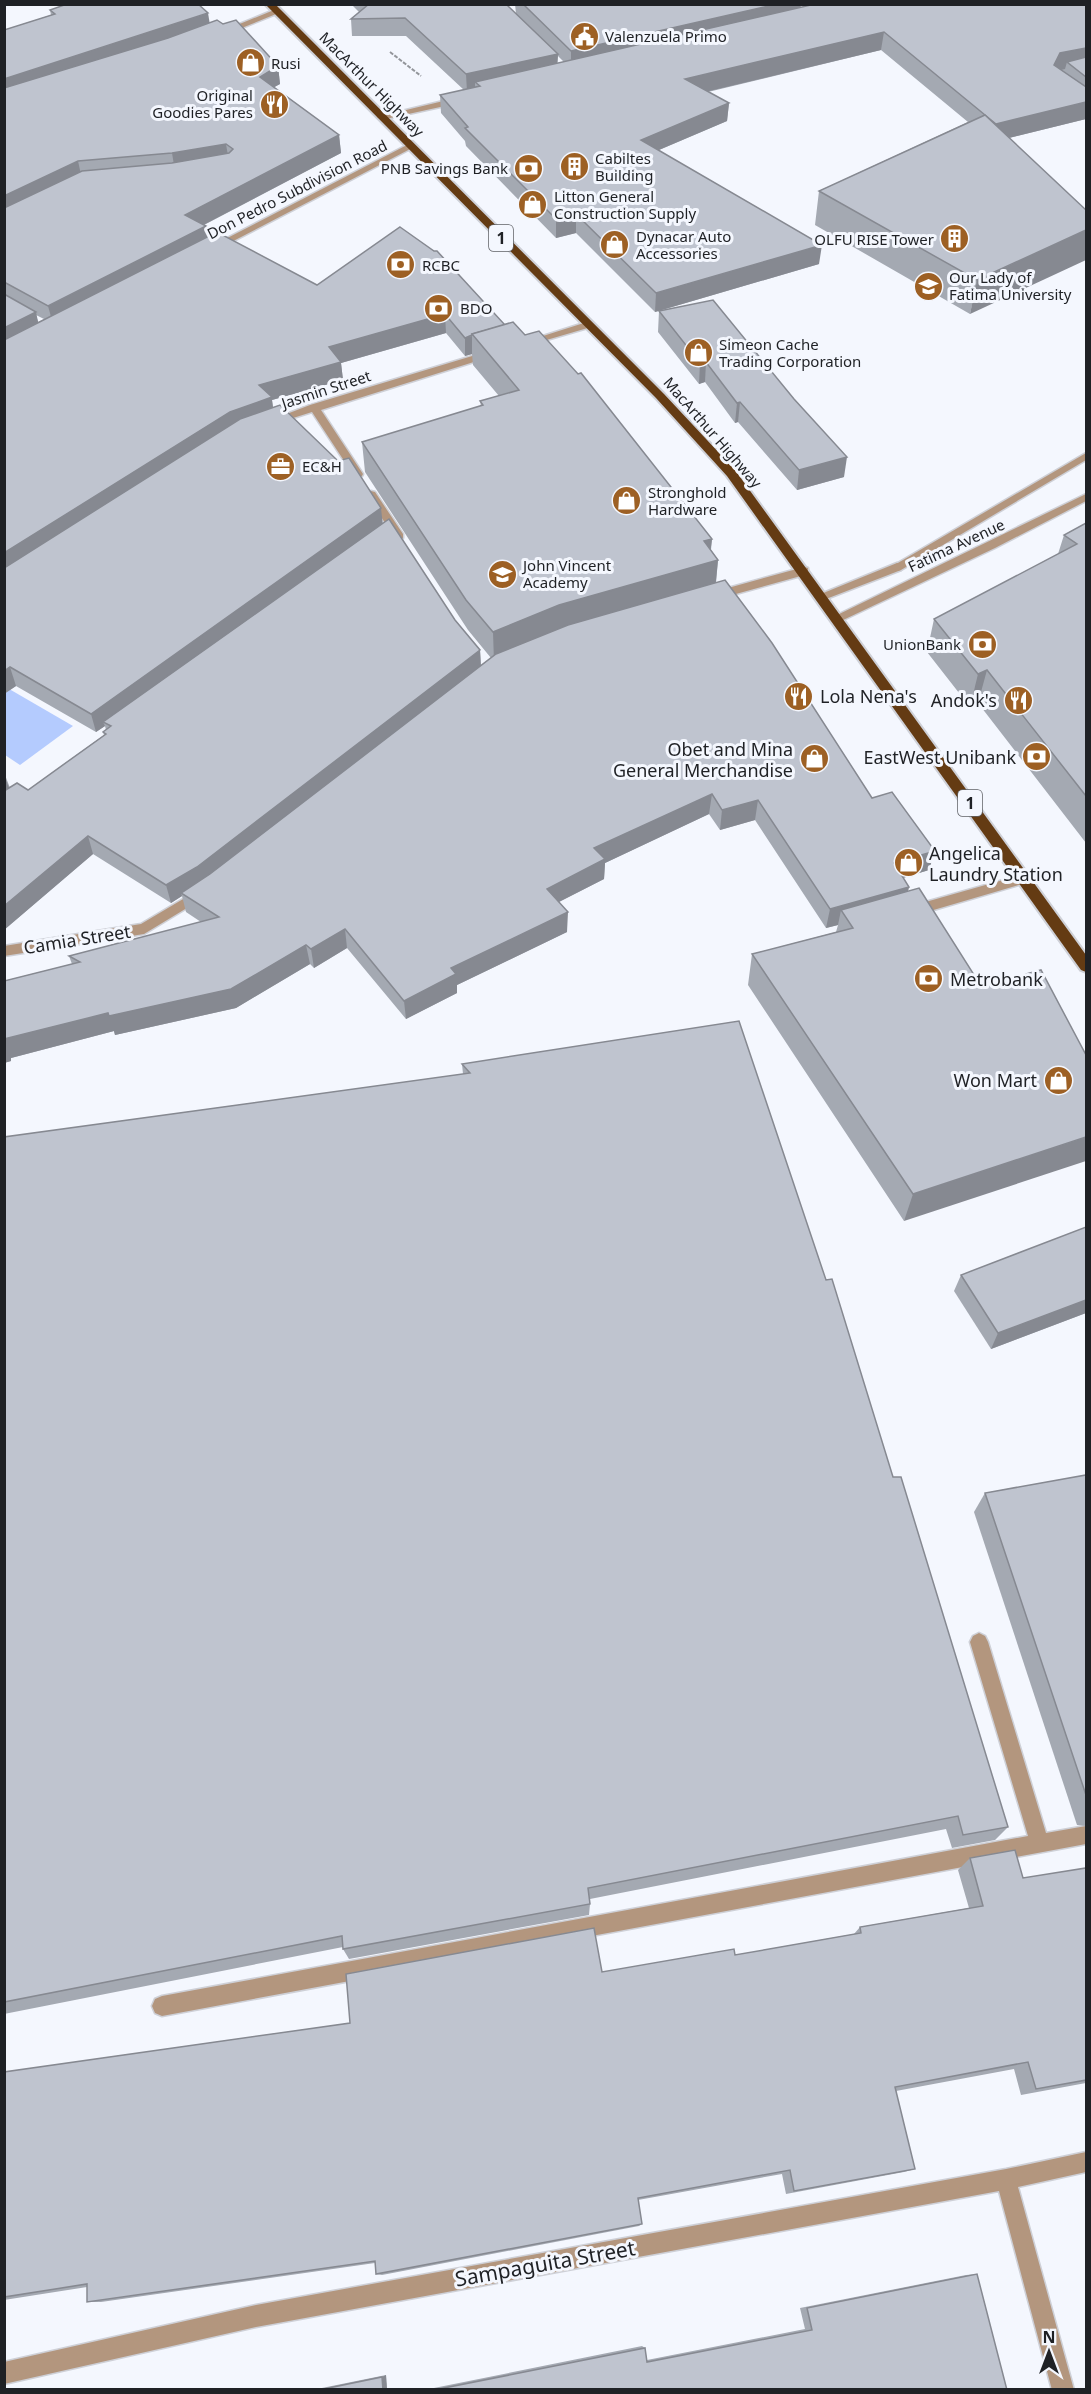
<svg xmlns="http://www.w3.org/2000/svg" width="1091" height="2394" font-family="'Noto Sans',sans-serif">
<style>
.green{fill:#b4cbfe}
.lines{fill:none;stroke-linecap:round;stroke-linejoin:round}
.service-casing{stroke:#ced0d7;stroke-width:3}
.pedestrian-casing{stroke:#ced0d7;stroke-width:3}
.minor-casing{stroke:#ced0d7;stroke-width:3}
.tertiary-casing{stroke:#ced0d7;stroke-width:3}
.trunk-casing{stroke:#ced0d7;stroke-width:4}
.path{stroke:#93969b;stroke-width:2;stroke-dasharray:4 1.5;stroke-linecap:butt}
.service{fill:#b3967e;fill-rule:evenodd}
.pedestrian{fill:#b3967e;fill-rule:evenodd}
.minor{fill:#b3967e;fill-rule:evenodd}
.tertiary{fill:#b3967e;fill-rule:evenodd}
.trunk{fill:#643b13;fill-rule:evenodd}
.wall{fill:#a4a9b2;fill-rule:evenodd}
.shaded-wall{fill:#868991}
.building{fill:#bfc4cf;stroke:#868991;stroke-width:1.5}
.labels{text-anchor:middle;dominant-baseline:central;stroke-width:6;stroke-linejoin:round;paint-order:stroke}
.far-poi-label{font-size:15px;fill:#1f2125;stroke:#f4f7fe;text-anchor:start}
.far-street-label{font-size:15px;fill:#1f2125;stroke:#f4f7fe}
.shield{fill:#f4f7fe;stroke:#5f6166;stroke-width:1.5}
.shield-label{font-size:16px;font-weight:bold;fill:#1f2125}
.poi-label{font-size:18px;fill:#1f2125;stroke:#f4f7fe;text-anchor:end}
.street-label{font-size:18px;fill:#1f2125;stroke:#f4f7fe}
.near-street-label{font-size:21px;fill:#1f2125;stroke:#f4f7fe}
</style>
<rect width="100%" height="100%" fill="#f4f7fe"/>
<polygon class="green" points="4,686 73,726 20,765 5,755"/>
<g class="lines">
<defs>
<g id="service">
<polygon points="897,563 901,564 901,570 826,599 818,599 816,596"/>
<polygon points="1024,874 1031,879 1029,882 913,916 906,911 908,907"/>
<polygon points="979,1633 985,1636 988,1642 1046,1833 1086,1826 1086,1844 162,2016 155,2013 152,2006 155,1999 162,1996 1028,1836 970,1642 973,1636"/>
</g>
<polygon id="pedestrian" points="1086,453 1086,460 901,570 897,571 891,567"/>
<g id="minor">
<polygon points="274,10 281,12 227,34 220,32"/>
<polygon points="460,97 464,100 463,102 381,120 377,117"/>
<polygon points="407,145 414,147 216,250 208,248"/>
<polygon points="587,322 592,325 591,327 526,346 521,343"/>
<polygon points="492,350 497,353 496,355 321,410 363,474 362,476 354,476 312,412 271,425 266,422 310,405"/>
<polygon points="371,491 375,492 403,534 403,538 395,538 366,494"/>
<polygon points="804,567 808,568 808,574 714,600 708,596 710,593"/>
<polygon points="200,889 207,894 205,897 144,934 4,956 4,946 141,924"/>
<polygon points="1086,2152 1086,2172 1018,2187 1074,2390 1052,2390 999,2191 256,2327 4,2384 4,2362 256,2305 1006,2169"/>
</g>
<polygon id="tertiary" points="1086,494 1086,501 995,548 841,621 837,622 831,618"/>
<polygon id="trunk" points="265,4 275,4 664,394 735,470 1086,955 1086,972 1081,970 727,476 656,398"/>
</defs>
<use href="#service" class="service-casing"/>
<use href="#pedestrian" class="pedestrian-casing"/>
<use href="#minor" class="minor-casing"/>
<use href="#tertiary" class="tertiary-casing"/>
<use href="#trunk" class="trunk-casing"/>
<polyline class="path" points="390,52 421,76"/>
<use href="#service" class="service"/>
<use href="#pedestrian" class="pedestrian"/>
<use href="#minor" class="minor"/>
<use href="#tertiary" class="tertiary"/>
<use href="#trunk" class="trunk"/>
</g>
<g class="wall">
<path d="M351,4H506L516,14L515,4H801L800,8L804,7L802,4H1086V119L1009,138L970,314L815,225L819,191L968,122L881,50L708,92L729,103L727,121L659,150L819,264L655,312L576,233L556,238L466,146L465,141L441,113L440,95L464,90L406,36H352L351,19L359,12ZM558,56L564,62L557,63Z"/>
<path d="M50,10L210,23L278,66L280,84L274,87L339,135L341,153L204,225L206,226L208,236L317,285L505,325L712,539L711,550L718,560L716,583L872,798L929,870L903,878L909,887L908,891L981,986L1041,970L904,1221L748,985L752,954L836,932L838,925L826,928L755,820L720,830L709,814L605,863L604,879L559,902L567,932L457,985V993L406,1019L347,948L314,968L310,964L236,1008L115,1035L114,1031L11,1058V1061L4,1063V981L72,964L69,956L201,922L186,912L182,896L171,903L93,854L4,930L5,775L10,788L28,790L104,735L103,732L106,730L105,726L96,732L16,686L4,694V30L51,15ZM36,315L44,319L38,322ZM446,333L465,356L472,354L473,365L499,396L480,401L481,406L362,442L365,472L468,630L491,658L481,666L480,650L455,620L383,523L273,408L272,400L343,380L341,363Z"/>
<polygon points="659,311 844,477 797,490 738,422 735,423 705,382 699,384 658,332"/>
<polygon points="1086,523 1086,843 978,703 970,707 927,652 934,619 1058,554 1064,535"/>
<polygon points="462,1064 893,1477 1008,1827 995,1840 952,1848 946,1829 590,1899 590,1904 589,1915 349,1959 343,1949 343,1947 4,2014 4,1137 463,1074"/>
<polygon points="1086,1227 1086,1313 991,1349 954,1291 961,1275"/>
<polygon points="1086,1475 1086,1826 1077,1825 974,1512 985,1493"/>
<polygon points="970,1858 1023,1878 1086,1868 1086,2083 1021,2095 1014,2069 896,2091 915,2169 904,2172 786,2194 782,2174 638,2200 642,2224 639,2226 382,2275 376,2274 375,2263 101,2302 87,2302 87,2287 4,2300 4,2072 350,2023 602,1972 735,1955 854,1934 860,1927 969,1908 958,1870"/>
<polygon points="977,2274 1007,2390 424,2390 642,2346 645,2348 647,2360 805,2329 800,2308 966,2275"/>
<polygon points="386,2375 387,2390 312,2390"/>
</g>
<g class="shaded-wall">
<polygon points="777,4 801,4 799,17 571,69 571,51"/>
<polygon points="208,13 211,31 4,98 4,79"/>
<polygon points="884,32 881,50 684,97 685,79"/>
<polygon points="1086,48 1086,65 1067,62 1065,69 1056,71 1054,65 1060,53"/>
<polygon points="558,54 557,72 480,86 475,82 475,90 467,92 466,74"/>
<polygon points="278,66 280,84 262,94 260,77"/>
<polygon points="1086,102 1086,119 992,142 996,124"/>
<polygon points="729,103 727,121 640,158 641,140"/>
<polygon points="339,135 341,153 188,233 185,215"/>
<polygon points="226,144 229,162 175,171 172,153"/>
<polygon points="78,161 82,179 4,216 4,196"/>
<polygon points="576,214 576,233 556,238 556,219"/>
<polygon points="206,226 209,244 53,324 48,306"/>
<polygon points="1086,230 1086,260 970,314 977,280"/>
<polygon points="822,245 819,264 655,312 656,293"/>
<polygon points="36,312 40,331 4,349 4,328"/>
<polygon points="445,314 446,333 341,363 343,380 272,400 274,415 4,575 4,553 259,385 329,347"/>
<polygon points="472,336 472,354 465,356 465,338"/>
<polygon points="706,362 705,382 699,384 700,363"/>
<polygon points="740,402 738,422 735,423 737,403"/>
<polygon points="847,457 844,477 797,490 799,470"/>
<polygon points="381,508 383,526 103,722 105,726 96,732 91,714"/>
<polygon points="712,539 709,562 718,560 715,590 494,662 493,632 704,541"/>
<polygon points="480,650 481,669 184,895 181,893 182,896 171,903 166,885"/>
<polygon points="10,667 16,686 4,694 4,671"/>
<polygon points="987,670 978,703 970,707 978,674"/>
<polygon points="4,775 11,793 4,799"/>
<polygon points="712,794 709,814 605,863 604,879 547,908 547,889 594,848"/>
<polygon points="758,800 755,820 720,830 722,810"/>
<polygon points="88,836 93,854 4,930 4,906"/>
<polygon points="935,851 929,870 889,882 894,863"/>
<polygon points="909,887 904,906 841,910 838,925 826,928 830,909"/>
<polygon points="568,912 567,932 457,985 457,993 406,1019 404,1001 451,968"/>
<polygon points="345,929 347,948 314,968 311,949"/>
<polygon points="306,945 310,964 236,1008 115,1035 114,1031 11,1058 11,1061 4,1063 4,1039"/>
<polygon points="1086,1137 1086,1161 904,1221 913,1194"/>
<polygon points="1086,1300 1086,1313 991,1349 998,1333"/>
<polygon points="386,2375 387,2390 383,2390 382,2377"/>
</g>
<g class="building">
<polygon points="67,4 198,4 208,13 4,79 4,30 55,14 50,10"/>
<polygon points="369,4 506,4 558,54 466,74 405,18 351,19"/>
<polygon points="523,4 777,4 571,51"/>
<polygon points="815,4 1086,4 1086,48 1060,53 1054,65 1086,87 1086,102 996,124 884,32 685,79 729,103 641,140 822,245 656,293 576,214 556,219 465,128 468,127 440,95 480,86 475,82"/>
<polygon points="217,20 223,24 236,20 278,66 260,77 339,135 185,215 206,226 48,306 4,282 4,208 82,171 172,163 229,153 233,149 226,144 172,153 78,161 4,196 4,88 168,38"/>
<polygon points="1086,57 1086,77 1067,62"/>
<polygon points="985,115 1086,210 1086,230 977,280 819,191"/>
<polygon points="400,227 434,251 437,251 505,325 472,334 472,335 465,338 445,314 329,347 341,362 259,385 272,397 230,412 4,553 4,340 217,232 317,285"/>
<polygon points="4,294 36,312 4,328"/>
<polygon points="713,300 794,399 847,457 799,470 740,402 737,403 706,362 700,363 659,311"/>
<polygon points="513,322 525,335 539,331 578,374 581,373 712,539 704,541 718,560 559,605 493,632 466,600 362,442 483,405 480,401 519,390 472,334"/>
<polygon points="280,405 338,461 349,458 381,508 91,714 10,667 4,671 4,568 240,419"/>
<polygon points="389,519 455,620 480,650 197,867 166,885 88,836 4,906 4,791 17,783 28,790 106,734 103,732 111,726 103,722"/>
<polygon points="1086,523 1086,796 987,670 978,674 934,619 1077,544 1064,535"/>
<polygon points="725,580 772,643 872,798 892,792 935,851 894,863 909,887 830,909 758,800 722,810 712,794 594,848 605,859 547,889 568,912 451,968 456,974 404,1001 345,929 311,949 306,945 231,989 109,1016 108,1013 4,1039 4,981 80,962 69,956 219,917 181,893 210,874 496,654 568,625"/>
<polygon points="919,888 981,986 1041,970 1086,1055 1086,1137 913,1194 752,954 853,928 841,910"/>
<polygon points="739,1021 826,1280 832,1279 893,1477 901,1477 1008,1827 963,1835 958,1816 588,1888 590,1904 343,1949 342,1936 4,2002 4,1137 470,1073 462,1064"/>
<polygon points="1086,1227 1086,1300 998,1333 961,1275"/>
<polygon points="1086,1475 1086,1795 985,1493"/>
<polygon points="1015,1850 1023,1878 1086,1868 1086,2080 1036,2089 1028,2062 895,2087 915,2169 794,2191 790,2170 638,2198 642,2224 376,2274 375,2261 87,2302 87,2284 4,2297 4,2072 350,2023 346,1974 594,1928 602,1972 734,1949 735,1955 861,1933 860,1927 983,1906 970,1858"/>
<polygon points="977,2274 1007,2390 434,2390 645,2348 647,2362 812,2330 807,2308"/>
<polygon points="382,2377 383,2390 319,2390"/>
</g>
<defs>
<symbol id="civic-disc" viewBox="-11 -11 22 22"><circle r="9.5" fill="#9d6024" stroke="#f4f7fe"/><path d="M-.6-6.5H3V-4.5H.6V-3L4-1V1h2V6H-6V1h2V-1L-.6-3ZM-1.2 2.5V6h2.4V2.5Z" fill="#fff"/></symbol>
<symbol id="shop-disc" viewBox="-11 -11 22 22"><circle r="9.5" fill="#9d6024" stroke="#f4f7fe"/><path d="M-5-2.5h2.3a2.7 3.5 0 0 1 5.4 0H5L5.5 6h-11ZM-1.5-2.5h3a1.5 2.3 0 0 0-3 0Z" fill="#fff"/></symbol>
<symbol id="restaurant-disc" viewBox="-11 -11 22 22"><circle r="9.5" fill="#9d6024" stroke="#f4f7fe"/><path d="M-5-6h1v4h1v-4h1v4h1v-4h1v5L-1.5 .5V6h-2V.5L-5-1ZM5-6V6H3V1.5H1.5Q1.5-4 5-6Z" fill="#fff"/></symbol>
<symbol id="building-disc" viewBox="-11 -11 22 22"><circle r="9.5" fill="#9d6024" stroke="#f4f7fe"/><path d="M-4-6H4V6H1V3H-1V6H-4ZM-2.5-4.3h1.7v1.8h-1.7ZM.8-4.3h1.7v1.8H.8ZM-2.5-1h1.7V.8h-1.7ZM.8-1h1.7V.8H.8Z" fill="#fff"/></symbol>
<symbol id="bank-disc" viewBox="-11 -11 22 22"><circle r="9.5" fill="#9d6024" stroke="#f4f7fe"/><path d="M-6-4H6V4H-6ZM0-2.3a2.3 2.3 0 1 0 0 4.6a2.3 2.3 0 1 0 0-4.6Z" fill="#fff"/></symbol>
<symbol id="university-disc" viewBox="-11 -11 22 22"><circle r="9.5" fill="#9d6024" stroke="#f4f7fe"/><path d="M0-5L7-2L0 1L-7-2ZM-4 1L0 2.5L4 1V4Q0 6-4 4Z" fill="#fff"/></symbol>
<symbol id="office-disc" viewBox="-11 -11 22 22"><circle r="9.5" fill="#9d6024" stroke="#f4f7fe"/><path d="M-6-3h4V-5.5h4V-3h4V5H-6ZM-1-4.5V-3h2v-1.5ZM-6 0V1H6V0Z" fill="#fff"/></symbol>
<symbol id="school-disc" viewBox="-11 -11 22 22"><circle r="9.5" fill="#9d6024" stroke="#f4f7fe"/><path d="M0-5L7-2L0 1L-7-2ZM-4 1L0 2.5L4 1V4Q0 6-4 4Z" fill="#fff"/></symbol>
</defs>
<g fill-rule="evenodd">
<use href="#civic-disc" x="568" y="20" width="33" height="33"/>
<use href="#shop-disc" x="234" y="46" width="33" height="33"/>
<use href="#restaurant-disc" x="258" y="88" width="33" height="33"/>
<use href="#building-disc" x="558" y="150" width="33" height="33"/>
<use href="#bank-disc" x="512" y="152" width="33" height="33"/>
<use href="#shop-disc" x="516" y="188" width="33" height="33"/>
<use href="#building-disc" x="938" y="222" width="33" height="33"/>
<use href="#shop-disc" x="598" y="228" width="33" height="33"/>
<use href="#bank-disc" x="384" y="248" width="33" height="33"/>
<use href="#university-disc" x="912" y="270" width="33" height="33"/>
<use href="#bank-disc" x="422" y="292" width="33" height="33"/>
<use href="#shop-disc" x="682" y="336" width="33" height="33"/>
<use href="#office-disc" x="264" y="450" width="33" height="33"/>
<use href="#shop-disc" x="610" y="484" width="33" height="33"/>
<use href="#school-disc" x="486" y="558" width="33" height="33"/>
<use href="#bank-disc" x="966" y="628" width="33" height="33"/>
<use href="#restaurant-disc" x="782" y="680" width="33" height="33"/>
<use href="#restaurant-disc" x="1002" y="684" width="33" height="33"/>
<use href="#bank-disc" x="1020" y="740" width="33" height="33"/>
<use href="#shop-disc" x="798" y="742" width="33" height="33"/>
<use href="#shop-disc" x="892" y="846" width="33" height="33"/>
<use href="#bank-disc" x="912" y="962" width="33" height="33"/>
<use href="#shop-disc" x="1042" y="1064" width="33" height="33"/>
</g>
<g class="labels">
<g class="far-poi-label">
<text x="605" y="36">Valenzuela Primo</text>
<text x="271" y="63">Rusi</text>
<text x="253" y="95" text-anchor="end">Original<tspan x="253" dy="17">Goodies Pares</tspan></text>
<text x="595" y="158">Cabiltes<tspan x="595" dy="17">Building</tspan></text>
<text x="508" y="168" text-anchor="end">PNB Savings Bank</text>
<text x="554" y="196">Litton General<tspan x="554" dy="17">Construction Supply</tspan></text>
<text x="636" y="236">Dynacar Auto<tspan x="636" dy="17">Accessories</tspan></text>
<text x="934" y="239" text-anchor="end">OLFU RISE Tower</text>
<text x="422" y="265">RCBC</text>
<text x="949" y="277">Our Lady of<tspan x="949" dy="17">Fatima University</tspan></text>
<text x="460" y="308">BDO</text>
<text x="719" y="344">Simeon Cache<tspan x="719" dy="17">Trading Corporation</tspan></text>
<text x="302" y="466">EC&amp;H</text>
<text x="648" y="492">Stronghold<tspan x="648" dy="17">Hardware</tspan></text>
<text x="523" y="565">John Vincent<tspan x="523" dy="17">Academy</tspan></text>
<text x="961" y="644" text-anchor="end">UnionBank</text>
</g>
<g class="far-street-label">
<text transform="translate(372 84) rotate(45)">MacArthur Highway</text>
<text transform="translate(297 189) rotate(-27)">Don Pedro Subdivision Road</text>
<text transform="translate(326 389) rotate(-18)">Jasmin Street</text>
<text transform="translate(713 432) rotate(49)">MacArthur Highway</text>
<text transform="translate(956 545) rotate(-25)">Fatima Avenue</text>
</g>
<g class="shield">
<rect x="489" y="225" width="24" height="26" rx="4.5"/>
<rect x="958" y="790" width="24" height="26" rx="4.5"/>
</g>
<g class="shield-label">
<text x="501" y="238">1</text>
<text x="970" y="803">1</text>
</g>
<g class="poi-label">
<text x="820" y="696" text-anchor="start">Lola Nena's</text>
<text x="997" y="700">Andok's</text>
<text x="793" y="749">Obet and Mina<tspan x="793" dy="21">General Merchandise</tspan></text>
<text x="1016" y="757">EastWest Unibank</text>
<text x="929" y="853" text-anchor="start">Angelica<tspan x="929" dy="21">Laundry Station</tspan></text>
<text x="950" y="979" text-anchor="start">Metrobank</text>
<text x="1037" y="1080">Won Mart</text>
</g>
<g class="street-label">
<text transform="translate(77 939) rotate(-9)">Camia Street</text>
</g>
<g class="near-street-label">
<text transform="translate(545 2263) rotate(-10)">Sampaguita Street</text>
</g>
</g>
<rect width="1091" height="2394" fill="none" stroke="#1f2125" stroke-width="12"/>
<g transform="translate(1049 2352)" stroke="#f4f7fe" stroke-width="4.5" paint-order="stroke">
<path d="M0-4.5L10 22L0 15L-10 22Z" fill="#1f2125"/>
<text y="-9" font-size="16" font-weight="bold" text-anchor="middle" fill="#1f2125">N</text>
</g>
</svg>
